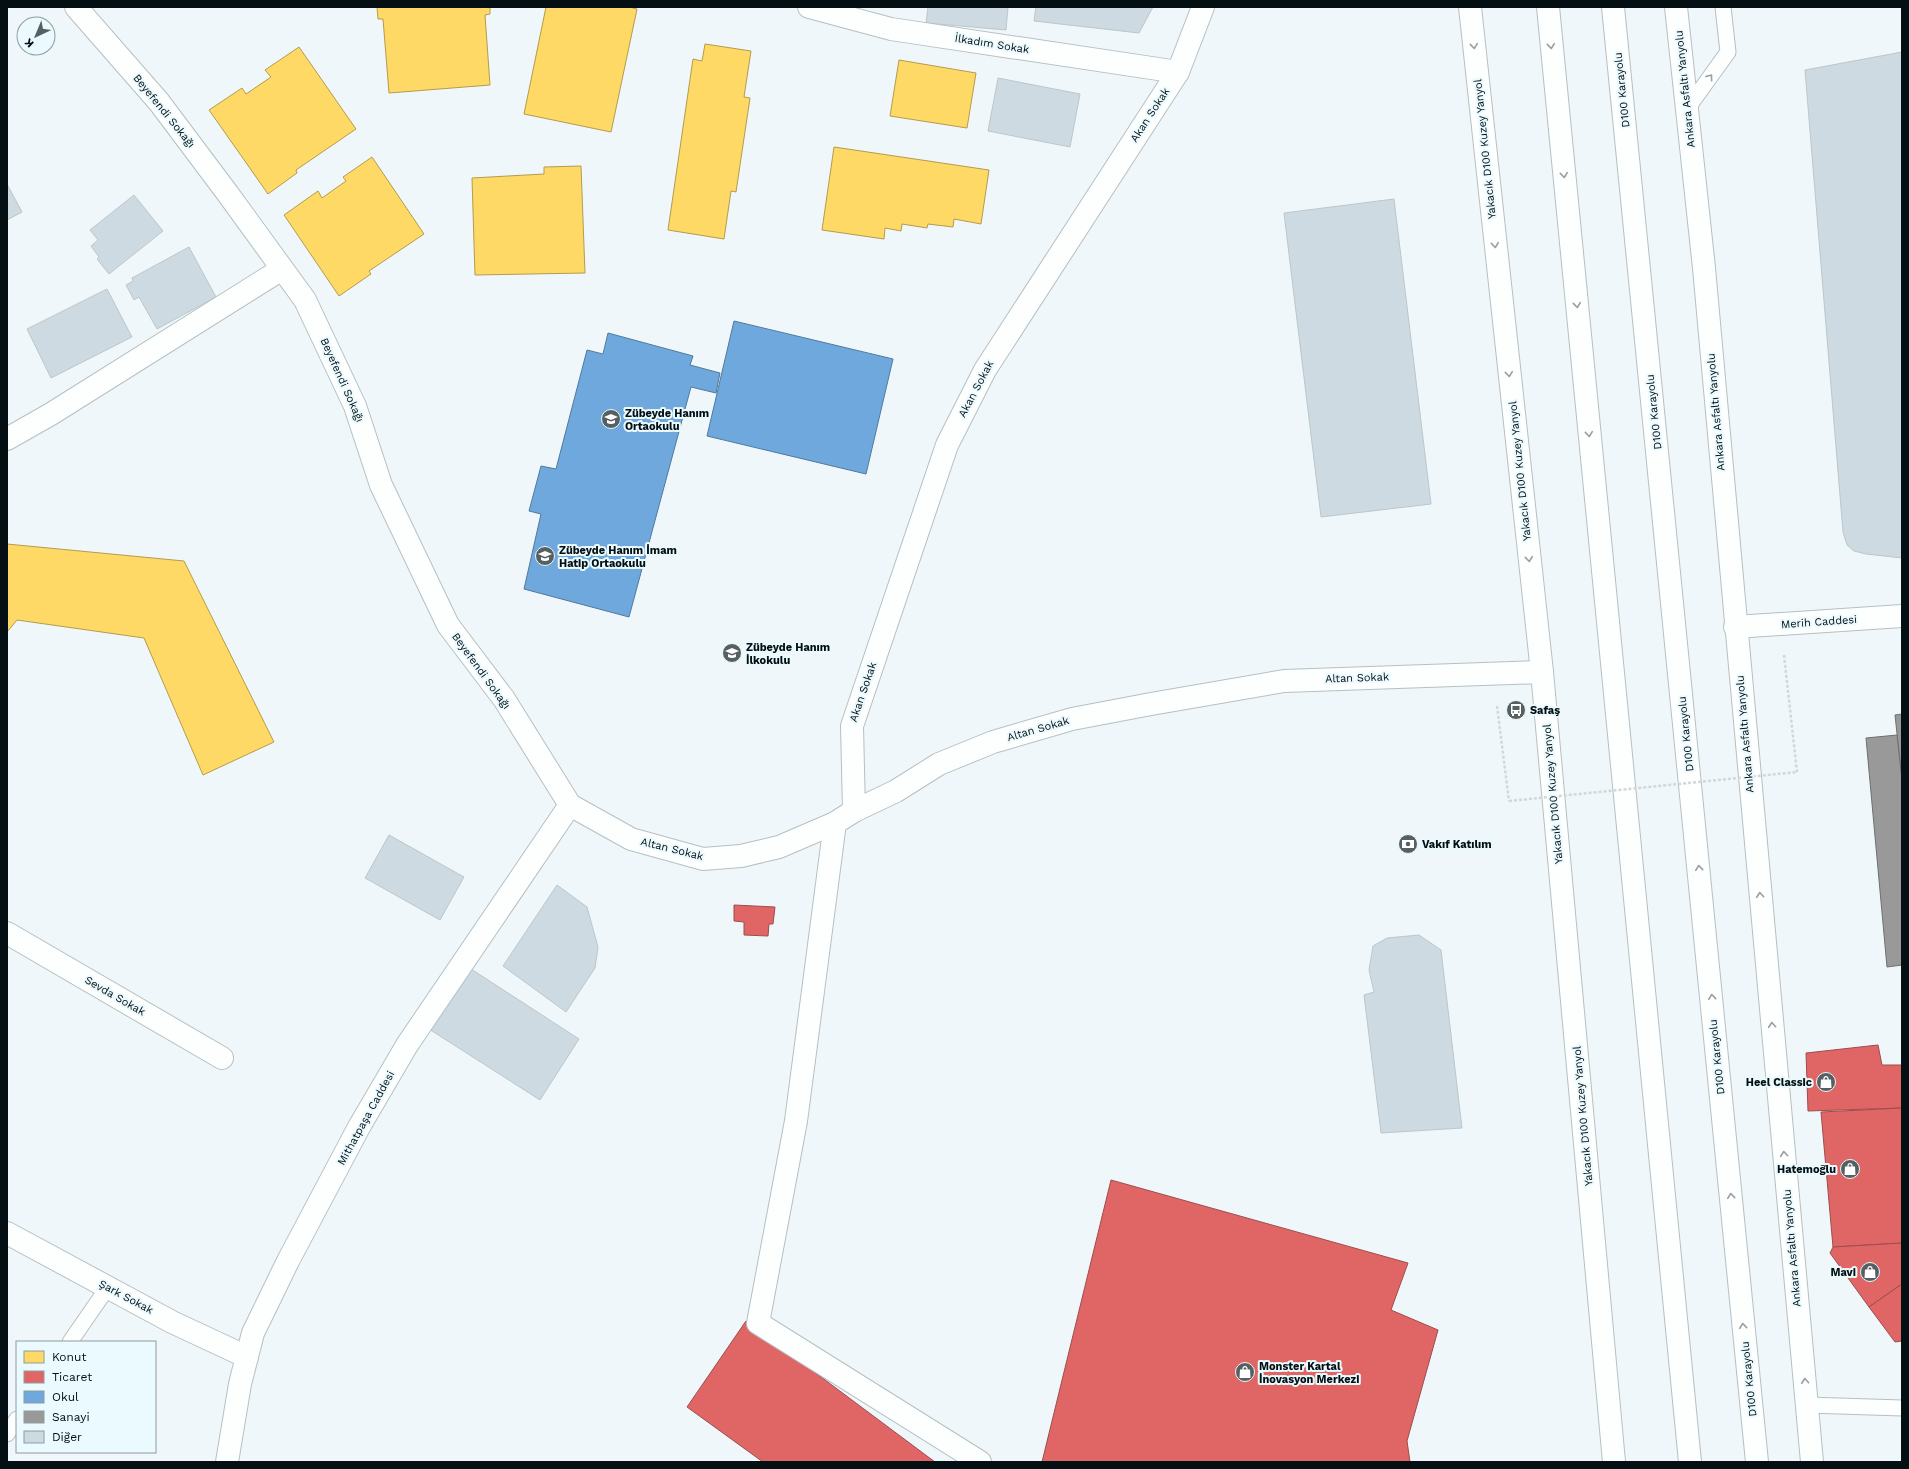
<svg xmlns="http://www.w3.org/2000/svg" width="1909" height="1469" font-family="'Work Sans',sans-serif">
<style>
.homes{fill:#ffd966;stroke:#b39c4d}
.shops{fill:#e06666;stroke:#9e4c4d}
.schools{fill:#6fa8dc;stroke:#4f7a9f}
.industry{fill:#999;stroke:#6c7070}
.building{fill:#cddae1;stroke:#bcc6cb}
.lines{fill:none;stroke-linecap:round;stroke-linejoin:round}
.service-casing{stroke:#b5c0c3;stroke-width:17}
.minor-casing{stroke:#b5c0c3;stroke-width:24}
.tertiary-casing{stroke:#b5c0c3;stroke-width:24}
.secondary-casing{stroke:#b5c0c3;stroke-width:24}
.trunk-casing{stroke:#b5c0c3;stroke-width:24}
.path{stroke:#d3d7d8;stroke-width:2.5;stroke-dasharray:3 2;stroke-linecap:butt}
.service{stroke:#fdfefe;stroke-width:15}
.minor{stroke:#fdfefe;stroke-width:22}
.tertiary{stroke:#fdfefe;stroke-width:22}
.secondary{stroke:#fdfefe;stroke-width:22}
.trunk{stroke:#fdfefe;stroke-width:22}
.path-bridge{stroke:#d3d7d8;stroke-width:2.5;stroke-dasharray:3 2;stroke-linecap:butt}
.oneway{stroke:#999ea0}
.labels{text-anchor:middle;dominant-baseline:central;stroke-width:4;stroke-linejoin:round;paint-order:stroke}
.street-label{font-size:11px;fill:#030f12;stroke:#ebfafe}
.poi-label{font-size:11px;font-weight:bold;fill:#030f12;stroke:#ebfafe;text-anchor:start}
</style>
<rect width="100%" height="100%" fill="#eff7fa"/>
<g class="homes">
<polygon points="377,7 490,7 490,14 485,15 490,85 389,93 383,19 378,19"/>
<polygon points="546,7 629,7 637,9 611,132 524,114"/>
<polygon points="705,44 751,51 744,97 750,98 736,192 731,191 724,239 668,230 693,59 702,61"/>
<polygon points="299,47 356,129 296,170 297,173 268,194 209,110 242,88 246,94 271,77 265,70"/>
<polygon points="899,60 976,73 967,128 890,116"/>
<polygon points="834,147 989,170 981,224 954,219 953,227 928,224 927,228 902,224 901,231 885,228 884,239 822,230"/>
<polygon points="372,157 424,234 369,271 371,274 339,296 284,215 318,191 322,198 346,181 343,177"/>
<polygon points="581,166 585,273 475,275 472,178 544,174 544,167"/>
<polygon points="7,544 184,561 274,742 203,775 144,638 17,620 7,632"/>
</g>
<g class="shops">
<polygon points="734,905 775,907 773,924 769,924 768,936 744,935 744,922 734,921"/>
<polygon points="1878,1045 1882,1065 1902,1065 1902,1108 1808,1111 1806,1053"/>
<polygon points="1902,1108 1902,1243 1833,1247 1821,1112"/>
<polygon points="1111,1180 1408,1263 1391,1310 1438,1330 1407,1441 1410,1462 1042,1462"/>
<polygon points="1902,1243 1902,1284 1869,1307 1830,1253 1833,1247"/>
<polygon points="1902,1284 1902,1341 1895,1342 1869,1307"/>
<polygon points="746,1321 935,1462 763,1462 687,1407"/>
</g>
<g class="schools">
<polygon points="734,321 893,359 866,474 707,436"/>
<polygon points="608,333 693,356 690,365 720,373 716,393 691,387 629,617 524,589 541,514 529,511 541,466 556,469 587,350 603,354"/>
</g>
<g class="industry">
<polygon points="1902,714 1902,780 1895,715"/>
<polygon points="1897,735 1902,780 1902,965 1887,967 1866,738"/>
</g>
<g class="building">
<polygon points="928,7 1008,7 1006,30 926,23"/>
<polygon points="1036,7 1153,7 1139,33 1034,21"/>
<polygon points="1902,52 1902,558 1866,554 1854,551 1847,545 1843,532 1805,70"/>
<polygon points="998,78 1080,94 1070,147 988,131"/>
<polygon points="7,184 22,212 7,220"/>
<polygon points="134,195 163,231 109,274 97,259 99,257 91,246 98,240 90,230"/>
<polygon points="1394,199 1431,504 1321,517 1284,213"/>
<polygon points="189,247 216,297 157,329 139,297 134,300 126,285 133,281 132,278"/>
<polygon points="107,289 132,337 51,378 27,329"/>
<polygon points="389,835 464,877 440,920 365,878"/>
<polygon points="557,885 587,907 598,947 595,968 566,1012 503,966"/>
<polygon points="1419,935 1441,950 1462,1128 1381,1133 1364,995 1374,992 1369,970 1373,946 1387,938"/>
<polygon points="468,967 579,1039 540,1100 429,1029"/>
</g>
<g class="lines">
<defs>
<g id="service">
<polyline points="1687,109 1728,52 1723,7"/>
<polyline points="70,1342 108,1287"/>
<polyline points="1807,1405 1902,1408"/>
<polyline points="7,1434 17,1419"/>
</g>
<g id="minor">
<polyline points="76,7 159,102 228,194 305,300 355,406 381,485 448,625 504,699 570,805 631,839 703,859 741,856 779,847 835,823 854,811 896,791 939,764 993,742 1072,719 1151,704 1284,681 1542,672"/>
<polyline points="809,7 891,29 1178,72"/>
<polyline points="7,439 51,414 282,269"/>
<polyline points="1735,627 1902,616"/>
<polyline points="854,811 852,726 947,445 985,370 1178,72 1203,7"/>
<polyline points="835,823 796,1121 758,1323 980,1462"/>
<polyline points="7,933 222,1058"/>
<polyline points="7,1233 172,1322 247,1357"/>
</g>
<polyline id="tertiary" points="227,1462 240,1384 253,1333 288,1261 359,1127 407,1045 570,805"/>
<g id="secondary">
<polyline points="1470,7 1542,672 1614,1462"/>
<polyline points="1676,7 1704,268 1812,1462"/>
</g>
<g id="trunk">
<polyline points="1548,7 1690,1462"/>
<polyline points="1613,7 1757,1462"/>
</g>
</defs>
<use href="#service" class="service-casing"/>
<use href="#minor" class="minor-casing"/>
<use href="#tertiary" class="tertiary-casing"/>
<use href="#secondary" class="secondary-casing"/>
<use href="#trunk" class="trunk-casing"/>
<g class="path">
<polyline points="1784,655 1797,772"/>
<polyline points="1497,706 1509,801"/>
</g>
<use href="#service" class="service"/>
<use href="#minor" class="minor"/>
<use href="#tertiary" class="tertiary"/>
<use href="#secondary" class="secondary"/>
<use href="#trunk" class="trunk"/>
<polyline class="path-bridge" points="1509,801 1797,772"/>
</g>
<defs><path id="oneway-chevron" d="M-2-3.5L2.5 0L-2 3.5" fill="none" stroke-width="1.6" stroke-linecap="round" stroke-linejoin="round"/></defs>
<g class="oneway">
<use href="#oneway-chevron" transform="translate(1474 46) rotate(84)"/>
<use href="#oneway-chevron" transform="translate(1551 46) rotate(84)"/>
<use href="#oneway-chevron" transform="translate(1710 77) rotate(-54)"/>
<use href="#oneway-chevron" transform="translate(1564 175) rotate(84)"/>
<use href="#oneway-chevron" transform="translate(1495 245) rotate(84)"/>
<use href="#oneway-chevron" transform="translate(1577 305) rotate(84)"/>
<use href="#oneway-chevron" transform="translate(1509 374) rotate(84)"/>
<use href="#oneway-chevron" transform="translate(1589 434) rotate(84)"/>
<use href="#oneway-chevron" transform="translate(1529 559) rotate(84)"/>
<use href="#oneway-chevron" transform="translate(1699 868) rotate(-96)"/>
<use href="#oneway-chevron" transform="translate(1760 895) rotate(-95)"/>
<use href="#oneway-chevron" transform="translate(1712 997) rotate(-96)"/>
<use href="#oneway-chevron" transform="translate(1772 1025) rotate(-95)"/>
<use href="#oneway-chevron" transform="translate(1784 1154) rotate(-95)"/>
<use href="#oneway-chevron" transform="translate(1731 1196) rotate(-96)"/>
<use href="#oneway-chevron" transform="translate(1743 1326) rotate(-96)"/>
<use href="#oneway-chevron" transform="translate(1805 1381) rotate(-95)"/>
</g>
<defs>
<symbol id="school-disc" viewBox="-11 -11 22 22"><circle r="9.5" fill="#566063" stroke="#ebfafe"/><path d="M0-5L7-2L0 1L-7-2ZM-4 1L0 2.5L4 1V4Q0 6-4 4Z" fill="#fff"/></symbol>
<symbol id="bus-disc" viewBox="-11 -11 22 22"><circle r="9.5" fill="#566063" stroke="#ebfafe"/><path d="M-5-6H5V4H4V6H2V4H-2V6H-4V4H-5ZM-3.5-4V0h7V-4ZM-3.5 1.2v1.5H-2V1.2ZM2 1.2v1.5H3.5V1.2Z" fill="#fff"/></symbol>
<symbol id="bank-disc" viewBox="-11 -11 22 22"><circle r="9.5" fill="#566063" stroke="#ebfafe"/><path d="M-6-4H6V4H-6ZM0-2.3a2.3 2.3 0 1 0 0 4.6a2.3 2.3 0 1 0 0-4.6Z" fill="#fff"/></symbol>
<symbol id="shop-disc" viewBox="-11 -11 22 22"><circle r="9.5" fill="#566063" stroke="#ebfafe"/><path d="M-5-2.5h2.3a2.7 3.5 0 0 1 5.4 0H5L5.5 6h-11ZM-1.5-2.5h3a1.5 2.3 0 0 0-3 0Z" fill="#fff"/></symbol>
</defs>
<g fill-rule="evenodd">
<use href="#school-disc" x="600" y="408" width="22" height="22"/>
<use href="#school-disc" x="534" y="545" width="22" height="22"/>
<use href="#school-disc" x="721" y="642" width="22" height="22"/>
<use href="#bus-disc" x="1505" y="699" width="22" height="22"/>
<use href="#bank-disc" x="1397" y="833" width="22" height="22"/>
<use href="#shop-disc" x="1815" y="1071" width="22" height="22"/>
<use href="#shop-disc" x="1839" y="1158" width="22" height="22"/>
<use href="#shop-disc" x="1859" y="1261" width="22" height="22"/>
<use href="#shop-disc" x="1234" y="1361" width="22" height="22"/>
</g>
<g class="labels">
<g class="street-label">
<text transform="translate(992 44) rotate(9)">İlkadım Sokak</text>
<text transform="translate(1685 89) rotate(-96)">Ankara Asfaltı Yanyolu</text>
<text transform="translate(1622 90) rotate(-96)">D100 Karayolu</text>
<text transform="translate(164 111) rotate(51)">Beyefendi Sokağı</text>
<text transform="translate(1150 115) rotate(-57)">Akan Sokak</text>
<text transform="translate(1485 149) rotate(-96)">Yakacık D100 Kuzey Yanyol</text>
<text transform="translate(342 380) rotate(66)">Beyefendi Sokağı</text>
<text transform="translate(976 389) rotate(-62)">Akan Sokak</text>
<text transform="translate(1654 412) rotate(-96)">D100 Karayolu</text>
<text transform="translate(1716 412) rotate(-95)">Ankara Asfaltı Yanyolu</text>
<text transform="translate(1520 471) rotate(-96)">Yakacık D100 Kuzey Yanyol</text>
<text transform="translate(1819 622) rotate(-4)">Merih Caddesi</text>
<text transform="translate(481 671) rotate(54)">Beyefendi Sokağı</text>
<text transform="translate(1357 678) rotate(-2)">Altan Sokak</text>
<text transform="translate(863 692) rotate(-71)">Akan Sokak</text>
<text transform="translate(1038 729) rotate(-16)">Altan Sokak</text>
<text transform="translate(1686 734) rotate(-96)">D100 Karayolu</text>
<text transform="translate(1745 734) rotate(-95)">Ankara Asfaltı Yanyolu</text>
<text transform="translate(1553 794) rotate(-95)">Yakacık D100 Kuzey Yanyol</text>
<text transform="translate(672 849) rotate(14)">Altan Sokak</text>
<text transform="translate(115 996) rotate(30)">Sevda Sokak</text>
<text transform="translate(1717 1057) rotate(-96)">D100 Karayolu</text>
<text transform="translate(1583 1116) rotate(-95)">Yakacık D100 Kuzey Yanyol</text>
<text transform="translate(366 1118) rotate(-61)">Mithatpaşa Caddesi</text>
<text transform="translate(1792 1248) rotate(-95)">Ankara Asfaltı Yanyolu</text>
<text transform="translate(126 1297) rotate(28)">Şark Sokak</text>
<text transform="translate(1749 1379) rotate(-96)">D100 Karayolu</text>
</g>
<g class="poi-label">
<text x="625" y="413">Zübeyde Hanım<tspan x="625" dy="13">Ortaokulu</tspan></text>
<text x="559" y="550">Zübeyde Hanım İmam<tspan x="559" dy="13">Hatip Ortaokulu</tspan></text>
<text x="746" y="647">Zübeyde Hanım<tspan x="746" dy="13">İlkokulu</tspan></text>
<text x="1530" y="710">Safaş</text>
<text x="1422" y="844">Vakıf Katılım</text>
<text x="1812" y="1082" text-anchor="end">Heel Classic</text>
<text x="1836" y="1169" text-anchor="end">Hatemoğlu</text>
<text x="1856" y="1272" text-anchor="end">Mavi</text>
<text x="1259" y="1366">Monster Kartal<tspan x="1259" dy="13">İnovasyon Merkezi</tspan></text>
</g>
</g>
<rect width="1909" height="1469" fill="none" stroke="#030f12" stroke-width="16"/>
<rect x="16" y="1341" width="140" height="112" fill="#ebfafe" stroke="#8e9ca0"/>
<rect x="24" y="1351" width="20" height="12" fill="#ffd966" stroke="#8e9ca0"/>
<text x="52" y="1361" font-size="12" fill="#030f12">Konut</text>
<rect x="24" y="1371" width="20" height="12" fill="#e06666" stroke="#8e9ca0"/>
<text x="52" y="1381" font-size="12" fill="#030f12">Ticaret</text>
<rect x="24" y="1391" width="20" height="12" fill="#6fa8dc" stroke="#8e9ca0"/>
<text x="52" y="1401" font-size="12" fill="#030f12">Okul</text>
<rect x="24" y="1411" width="20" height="12" fill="#999999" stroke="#8e9ca0"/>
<text x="52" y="1421" font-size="12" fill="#030f12">Sanayi</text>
<rect x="24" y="1431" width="20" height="12" fill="#cddae1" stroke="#8e9ca0"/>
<text x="52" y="1441" font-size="12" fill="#030f12">Diğer</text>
<g transform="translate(36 36) rotate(224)"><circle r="19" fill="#ebfafe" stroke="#8e9ca0"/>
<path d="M0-3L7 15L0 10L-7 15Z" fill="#566063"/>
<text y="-6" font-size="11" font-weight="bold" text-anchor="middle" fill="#030f12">K</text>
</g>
</svg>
